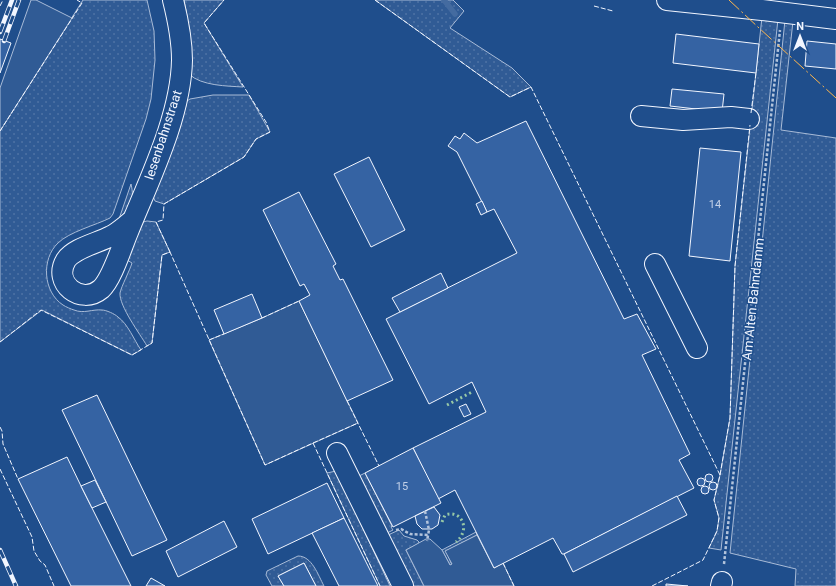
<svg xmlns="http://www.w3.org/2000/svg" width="836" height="586" font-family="Roboto,sans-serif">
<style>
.grass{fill:url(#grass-dots);stroke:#a8bbd7}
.built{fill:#305b95;stroke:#a8bbd7}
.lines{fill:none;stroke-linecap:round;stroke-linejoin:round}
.stream{stroke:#446ba0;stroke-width:5.5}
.building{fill:#3563a3;stroke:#f2f6ff}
.minor-casing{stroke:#f2f6ff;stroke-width:22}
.path{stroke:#b3c4dc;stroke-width:2.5;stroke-dasharray:3 2;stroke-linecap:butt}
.minor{stroke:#1f4e8c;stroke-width:20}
.rail-casing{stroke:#f2f6ff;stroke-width:4.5}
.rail{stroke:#1f4e8c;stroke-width:3;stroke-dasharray:9;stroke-linecap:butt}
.hedge{stroke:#97c8a6;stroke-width:3;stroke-dasharray:2 3;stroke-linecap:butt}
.fence{stroke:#f2f6ff;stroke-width:1;stroke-dasharray:5 2;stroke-linecap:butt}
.power{stroke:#ffb74d;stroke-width:1;stroke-dasharray:14 3 2 3;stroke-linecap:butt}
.labels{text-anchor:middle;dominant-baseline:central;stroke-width:3;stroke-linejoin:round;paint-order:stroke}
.number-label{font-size:11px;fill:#c3d1e8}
.street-label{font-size:13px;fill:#f2f6ff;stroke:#1f4e8c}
</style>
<defs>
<pattern id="grass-dots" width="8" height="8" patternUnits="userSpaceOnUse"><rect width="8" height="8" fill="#305b95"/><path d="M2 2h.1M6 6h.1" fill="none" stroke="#4e73a5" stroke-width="1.8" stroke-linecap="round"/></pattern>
</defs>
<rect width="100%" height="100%" fill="#1f4e8c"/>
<g class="grass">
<path d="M83,0H147L154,31L155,60L151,99L146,119L113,214L110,218C96,225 69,232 58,243C41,259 43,292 63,305C66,307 71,309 74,310C84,314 92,309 102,310C106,310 115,314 118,317C128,324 134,340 141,350L132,355L42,310L0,342V131Z"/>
<path d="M184,0H224L204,23L243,87C228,86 201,86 189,74V27Z"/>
<polygon points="375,0 453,0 464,11 450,28 512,68 531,87 510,97"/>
<polygon points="762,17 778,19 721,550 709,548 717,531 719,518 714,500 720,475 730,418 735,266"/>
<polygon points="785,20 793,21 781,130 836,138 836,586 795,586 796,569 730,553"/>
<polygon points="213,95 249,95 270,132 256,139 244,157 164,204 155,201 153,196 179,131 187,101 190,99"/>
<path d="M131,184C135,201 130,206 119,219Z"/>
<path d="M147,221L156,222L170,252L162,255L152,343L147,346C140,334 119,306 120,293C121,287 130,270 132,263L127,260L143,222Z"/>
<polygon points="336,471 390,586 380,586 327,473"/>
<polygon points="365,473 392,526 391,527 393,530 387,533 357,477"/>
<polygon points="399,530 404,536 417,540 419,542 418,544 406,550 424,586 414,586 388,535"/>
<polygon points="476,532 477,535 446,551 452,565 450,565 442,550"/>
<path d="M298,556C312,556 318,575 324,586H316L304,563L278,576L284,586H272L266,575L267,571Z"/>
</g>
<g class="built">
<polygon points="31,0 36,0 72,18 0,131 0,88"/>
<polygon points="299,301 358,423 265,465 209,340 262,318"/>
<polygon points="477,535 494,568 503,563 514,586 424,586 406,550 426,539 430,539 442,550 450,565 452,564 445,551"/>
</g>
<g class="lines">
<polyline class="stream" points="444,0 455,14"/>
</g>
<g class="building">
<polygon points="676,34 759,44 756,73 673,63"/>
<polygon points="0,39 11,43 0,73"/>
<polygon points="807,41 836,44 836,69 805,66"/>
<polygon points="672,89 724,94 722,112 670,106"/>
<polygon points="526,121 624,319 637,314 656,349 642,355 690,454 679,460 694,488 564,554 562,554 553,538 494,568 455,490 438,499 413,448 486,412 472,382 429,404 386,319 517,253 494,209 487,212 457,152 448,146 455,136 460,139 464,133 477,143"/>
<polygon points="700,148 741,152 730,261 689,256"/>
<polygon points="369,157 405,230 371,247 334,174"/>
<polygon points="299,192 336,264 333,266 340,280 343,279 393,380 347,401 299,301 310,295 304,284 300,286 263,210"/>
<polygon points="482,201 487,212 481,215 476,204"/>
<polygon points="441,273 448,288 400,312 392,298"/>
<polygon points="252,294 262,318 224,334 214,310"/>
<polygon points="97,395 167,540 132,556 62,410"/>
<polygon points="466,404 471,414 464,417 459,407"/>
<polygon points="413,448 441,503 393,527 365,473"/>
<polygon points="67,457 81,486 131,586 71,586 18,479"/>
<circle cx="709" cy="478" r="4"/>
<circle cx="701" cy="482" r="4"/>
<polygon points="95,480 106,502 92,508 81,486"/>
<circle cx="713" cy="486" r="4"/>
<polygon points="327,483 344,518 268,554 252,519"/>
<circle cx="705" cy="490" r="4"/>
<polygon points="677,496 687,515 573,572 564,554"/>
<polygon points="434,507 440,515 438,525 432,529 422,529 417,524 415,516"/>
<polygon points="344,518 378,586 339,586 312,533"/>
<polygon points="224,521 237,547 178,577 166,551"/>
<polygon points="304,563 316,586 284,586 278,576"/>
<polygon points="151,578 165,586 146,586"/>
<polygon points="666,584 688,586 666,586"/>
</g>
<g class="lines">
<defs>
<g id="minor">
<polyline points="667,0 762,10 836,19"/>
<polyline points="641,116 683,120 731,117 749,119"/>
<path d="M133,220C126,225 119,232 111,236C98,243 74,248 66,260C52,283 81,306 101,289C112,279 122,246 128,232C149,180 181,116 182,60C182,39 178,20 173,0"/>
<polyline points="655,264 697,348"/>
<polyline points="337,453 403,586"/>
<polyline points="721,586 722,582"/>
</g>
</defs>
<use href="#minor" class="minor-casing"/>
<g class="path">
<polyline points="425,511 429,530 427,541"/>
<polyline points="396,530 401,529 410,534 428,535"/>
<polyline points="724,564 780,30"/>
</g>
<use href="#minor" class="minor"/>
<defs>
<g id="rail">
<polyline points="0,32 12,0"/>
<polyline points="4,41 19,0"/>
<polyline points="0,550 16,586"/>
</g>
</defs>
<use href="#rail" class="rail-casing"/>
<use href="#rail" class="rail"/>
<g class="hedge">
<polyline points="447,405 472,392"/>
<path d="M442,522L445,515C462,509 471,530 456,542"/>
</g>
<g class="fence">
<polyline points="375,0 510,97 531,87 720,475 714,500 719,518 717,531 703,560 652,586"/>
<polyline points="0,6 3,0"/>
<polyline points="594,6 613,11"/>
<polyline points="751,113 756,73"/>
<polyline points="0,131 82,3 77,0"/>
<polyline points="170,252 156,222 163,220 164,204 244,157 256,139 270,132 266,122 204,23 224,0"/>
<polyline points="262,318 299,301"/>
<polyline points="209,340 224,334"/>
<polyline points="0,342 41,310 132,355 152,343 162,255 170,252 265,465 313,443 380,586"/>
<polyline points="347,401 379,466"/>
<polyline points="0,427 2,431 3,444 18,479"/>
<polyline points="313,443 358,423"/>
<polyline points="0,469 32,537 34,551 40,561 45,565 54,586"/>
<polyline points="720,475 730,418 735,266 750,125"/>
<polyline points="503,563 514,586"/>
</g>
<polyline class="power" points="729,0 759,28 836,98"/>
</g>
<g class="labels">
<g class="number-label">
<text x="715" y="204">14</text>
<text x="402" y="486">15</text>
</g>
<g class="street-label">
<text transform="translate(163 135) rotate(-72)">Iesenbahnstraat</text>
<text transform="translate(753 299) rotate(-84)">Am Alten Bahndamm</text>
</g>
</g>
<g transform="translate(800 36)" stroke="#1f4e8c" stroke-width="3" paint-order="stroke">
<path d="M0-3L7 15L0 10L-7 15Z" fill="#f2f6ff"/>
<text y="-6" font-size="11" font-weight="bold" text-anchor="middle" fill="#f2f6ff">N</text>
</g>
</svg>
